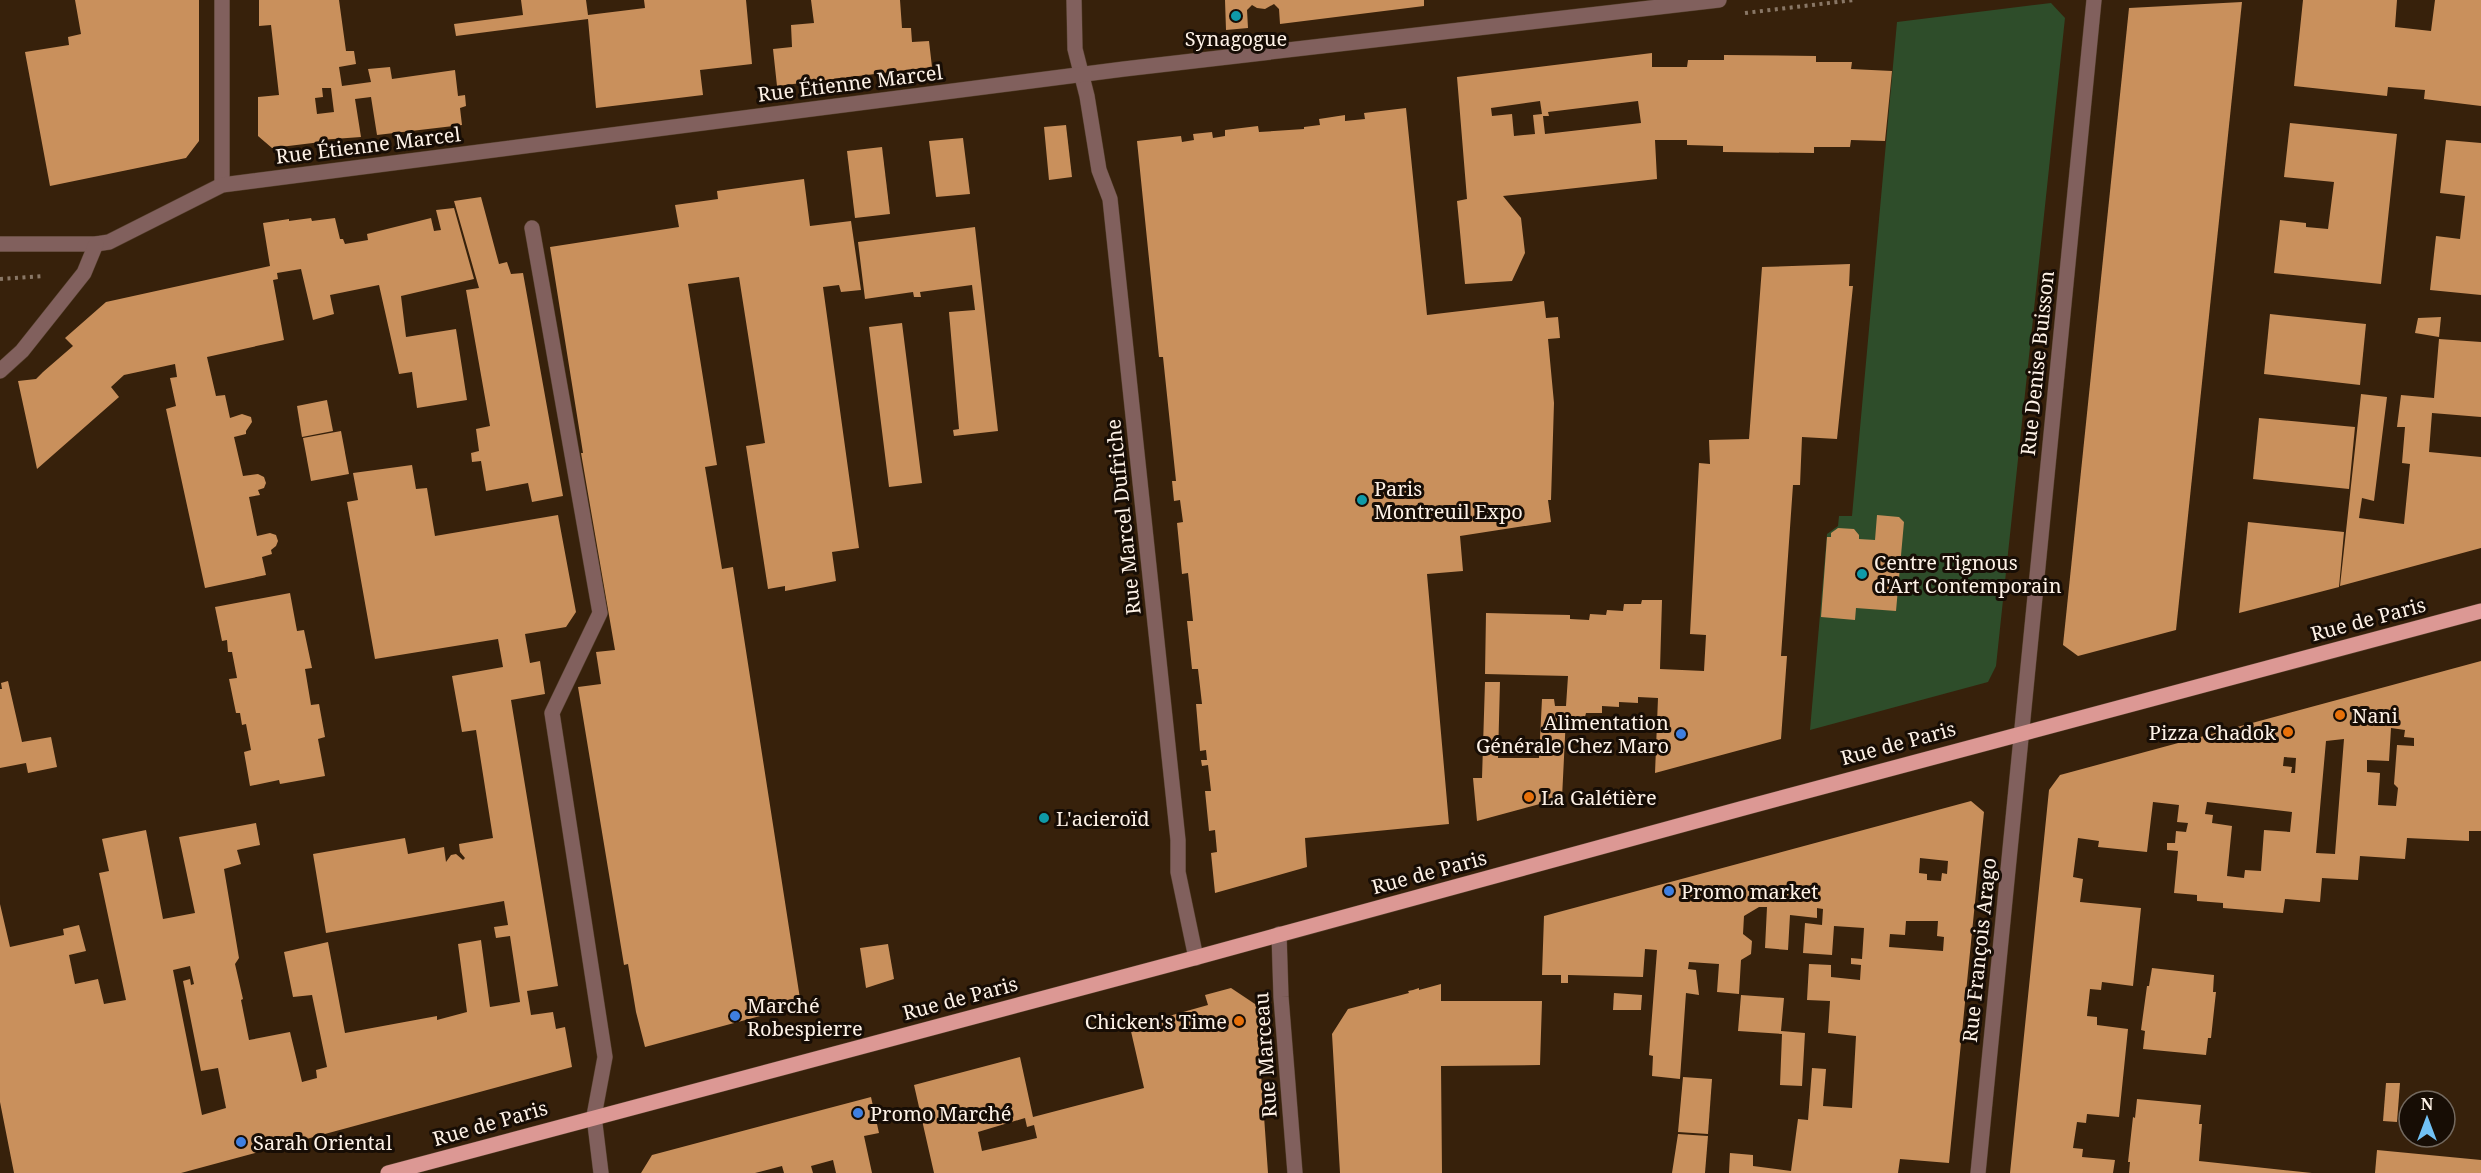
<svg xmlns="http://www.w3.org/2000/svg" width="2481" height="1173" font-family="'Noto Serif',serif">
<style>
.green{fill:#2e4d2a}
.building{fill:#c9905c;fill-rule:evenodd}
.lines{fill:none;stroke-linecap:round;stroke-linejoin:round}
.minor-casing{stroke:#533e2a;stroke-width:16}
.major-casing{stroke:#533e2a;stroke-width:16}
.path{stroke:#897766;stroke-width:4;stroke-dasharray:3 4.5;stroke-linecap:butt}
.minor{stroke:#81605d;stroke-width:15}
.major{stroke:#dc9894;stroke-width:15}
.culture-dot{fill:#0f9aa8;stroke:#170d05;stroke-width:2}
.food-dot{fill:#e8710a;stroke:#170d05;stroke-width:2}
.shop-dot{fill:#3f7fe0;stroke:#170d05;stroke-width:2}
.labels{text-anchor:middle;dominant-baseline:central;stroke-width:6;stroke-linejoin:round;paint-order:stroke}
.poi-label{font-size:20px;fill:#fef2e7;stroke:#170d05;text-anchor:start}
.street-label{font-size:20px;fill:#fef2e7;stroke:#170d05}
</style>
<rect width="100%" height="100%" fill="#37210b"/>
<polygon class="green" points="2051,3 2065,18 1996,666 1988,682 1810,730 1827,534 1838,526 1839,516 1852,516 1897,22"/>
<g class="building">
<polygon points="75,0 199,0 199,141 186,158 50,186 25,52 69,45 68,37 81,34"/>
<path d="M259,0H339L346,51H354L356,64L339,67L342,86L371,82L368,69L390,67L392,79L455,70L458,96L465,95L466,106L460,108L462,125L377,135L371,97L355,99L361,137L320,140L321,142L272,148L258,136V97L279,95L271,25L259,26ZM322,88H331L334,112L317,114L315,98L323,97Z"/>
<polygon points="521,0 586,0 588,15 645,8 644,0 746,0 752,64 700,70 703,95 596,108 588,19 456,36 454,24 523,15"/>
<polygon points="811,0 900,0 902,28 911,28 912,42 929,41 932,67 777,86 773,49 792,47 791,25 814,23"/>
<polygon points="1225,0 1424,0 1424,6 1280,24 1279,9 1274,4 1265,9 1257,8 1252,5 1247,10 1248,28 1226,30"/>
<polygon points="2303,0 2397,0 2395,27 2431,31 2435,0 2481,0 2481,106 2424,99 2425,90 2388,87 2387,96 2294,86"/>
<polygon points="2242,2 2176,630 2078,656 2063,645 2129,8"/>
<path d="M1652,53V67H1687L1688,60H1724V55L1816,56V62H1852L1851,69L1892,71L1885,141L1851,140L1850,147H1814V153L1723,152V146L1687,145V140H1655L1657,179L1503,196L1521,218L1525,253L1512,281L1465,284L1457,201L1467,199L1457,77ZM1540,101L1542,114L1533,115L1535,134L1514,136L1512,114L1492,116L1491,108ZM1638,101L1641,123L1545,134L1543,116H1549L1548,112Z"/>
<polygon points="1406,108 1427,315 1544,301 1546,318 1558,317 1560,338 1548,339 1554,403 1551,500 1548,500 1551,522 1460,536 1463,571 1427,574 1449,824 1305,838 1307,867 1215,893 1211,853 1217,852 1215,830 1209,831 1205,791 1211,791 1208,765 1202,766 1201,760 1207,760 1206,750 1200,751 1196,704 1202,704 1198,669 1192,669 1187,621 1193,621 1188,573 1182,574 1177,523 1183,522 1180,500 1174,501 1172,481 1176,481 1163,357 1159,357 1137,141 1181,136 1182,142 1194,140 1193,134 1212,132 1213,138 1225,136 1225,130 1258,126 1259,132 1304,129 1304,127 1320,125 1319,119 1345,115 1345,121 1365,119 1364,113"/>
<polygon points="2290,123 2397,134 2381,284 2274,273 2280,220 2306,223 2306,227 2328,229 2334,182 2284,177"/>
<polygon points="1066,125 1072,177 1049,180 1044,127"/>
<polygon points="963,138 970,194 936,197 929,141"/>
<polygon points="2446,140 2481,143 2481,295 2430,290 2436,236 2460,239 2465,196 2440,193"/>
<polygon points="882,147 890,214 855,218 847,151"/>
<polygon points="804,179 810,226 851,221 861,290 841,292 839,285 823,287 859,548 832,552 836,581 785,591 785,586 768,589 746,446 765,443 739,277 688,284 717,465 705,467 722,569 733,567 801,1005 645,1047 636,1012 628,964 624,965 578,687 601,684 596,652 615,650 581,453 583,453 550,247 679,227 675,205 718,199 717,191"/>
<polygon points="481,197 499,264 507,262 511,274 523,273 563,496 532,502 528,483 486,491 481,461 472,462 471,453 479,451 476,429 490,426 466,290 479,288 454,201"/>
<polygon points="454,208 474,279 401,296 406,337 456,329 467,400 417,408 412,372 399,374 379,285 330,295 334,314 313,320 301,269 277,273 278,279 273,280 284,340 207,357 216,396 225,395 230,418 242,414 251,417 252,422 246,431 246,434 234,437 243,476 258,474 264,477 266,483 264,488 258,490 260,495 249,497 257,536 270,533 276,535 278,541 276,546 271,550 272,554 262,557 266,575 205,588 166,409 176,406 170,378 177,377 175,364 124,375 111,387 119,397 37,469 18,381 36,379 43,372 73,346 65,338 106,302 270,266 263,223 289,219 289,221 311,218 312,221 335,218 340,239 343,239 345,244 368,240 367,234 431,218 434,231 441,230 436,210"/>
<polygon points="975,227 998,431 954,436 953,430 959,429 949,312 975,310 972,285 920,292 921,297 914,297 913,292 865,299 858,242"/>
<polygon points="1850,264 1849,286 1853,286 1837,439 1802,437 1800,485 1793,485 1781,656 1787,656 1781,739 1655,773 1658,698 1638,697 1638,703 1619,702 1619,707 1602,706 1602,713 1586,713 1585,717 1566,717 1562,798 1477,821 1473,778 1482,778 1485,682 1500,682 1498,758 1539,758 1542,699 1554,699 1555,706 1566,706 1568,676 1485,674 1486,613 1570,615 1570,619 1589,620 1590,614 1606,615 1607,610 1623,611 1624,604 1641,604 1642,600 1662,600 1660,669 1704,671 1706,635 1690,634 1699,463 1710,464 1709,440 1749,439 1762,267"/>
<polygon points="2270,314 2366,324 2360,385 2264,374"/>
<polygon points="2441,317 2439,337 2415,333 2418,318"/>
<polygon points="902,323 922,483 889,487 869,327"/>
<polygon points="2439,339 2481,342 2481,417 2432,413 2429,452 2481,457 2481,548 2340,586 2361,394 2387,397 2374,501 2362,498 2359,518 2404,524 2410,464 2402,463 2405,427 2397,427 2401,395 2434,398"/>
<polygon points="327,400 333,431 302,437 297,406"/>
<polygon points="2259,418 2355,427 2349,489 2253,479"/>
<polygon points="341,431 349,474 311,481 303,438"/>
<path d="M412,465L416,489L427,488L435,536L558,515L576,612L566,627L525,634L530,663L540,661L545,694L511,700L558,986L527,991L531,1015L553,1012L556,1029L565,1027L572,1067L181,1173H14L0,1102V904L10,947L64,935L63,929L79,925L86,951L69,955L75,984L98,979L104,1004L126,1000L99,873L109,871L102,839L146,830L163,919L195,913L179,837L256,823L260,845L237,850L241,864L224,869L239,958L235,964L243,999L241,1000L249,1040L290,1032L302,1082L317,1078L316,1070L327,1067L312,995L293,997L284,952L328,942L345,1033L437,1016V1020L467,1012L458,944L481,940L490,1007L520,1002L510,936L496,938L494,927L508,925L504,901L326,933L313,854L405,838L408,854L444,847L446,862L451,855L456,854L463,860L465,858L460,852L459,844L493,838L476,730L462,732L452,676L503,667L498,639L375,659L347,502L358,500L353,473ZM190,966L194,984L191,985L190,979L183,981L201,1071L218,1068L226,1108L202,1115L173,970Z"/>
<polygon points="1877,515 1899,517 1904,522 1896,611 1856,608 1855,620 1821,617 1827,537 1831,537 1831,533 1838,528 1854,529 1859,535 1859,539 1875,540"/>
<polygon points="2248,522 2344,532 2339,587 2239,613"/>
<polygon points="290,593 297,631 304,630 312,668 305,669 311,705 319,704 325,737 318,739 325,776 280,784 279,780 250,786 244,752 251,750 246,724 242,725 240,713 236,713 229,679 237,678 232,652 228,652 227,640 222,641 215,607"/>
<path d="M2481,661V831H2469V841L2407,838L2405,859L2360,856L2358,880L2322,878L2320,902L2285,899L2283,913L2223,908V903L2197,901V895L2174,893L2178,851L2167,850V843H2175L2176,831L2186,832L2188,823L2177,822L2179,805L2153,802L2147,852L2098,847L2099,841L2078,838L2073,877L2083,879L2080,902L2141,908L2133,986L2102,982L2101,990L2090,989L2087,1016L2097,1017V1025L2128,1029L2119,1117L2087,1114L2086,1123L2077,1122L2073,1148L2083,1149L2082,1157L2115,1160L2113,1173H2010L2049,790L2060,775ZM2391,728L2405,730L2404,737L2414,738V746L2397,745L2394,784L2398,788L2396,806L2378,805L2380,773L2367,772V760L2389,761ZM2344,739L2335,854L2316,853L2326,741ZM2284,757L2296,758L2295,773H2291L2292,767L2283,766ZM2207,802L2292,812L2290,832L2264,830L2261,871L2245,870L2244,878L2227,876L2232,826L2212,823L2213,815L2205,814Z"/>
<polygon points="8,681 22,742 51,737 57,767 28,773 26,763 0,768 0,689 2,689 1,683"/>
<path d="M1971,801L1984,812L1949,1163L1900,1159L1898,1173H1729L1730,1153L1753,1155V1166L1791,1171L1798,1119L1808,1120L1812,1068L1826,1069L1823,1106L1852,1108L1856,1036L1828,1033L1830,1001L1807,1000L1809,964L1831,965V977L1860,980L1861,965L1851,964V958L1862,959L1864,928L1834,926L1832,955L1803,953L1805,923L1822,925L1823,909L1817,908V918L1790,915L1788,950L1765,948L1767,907H1759L1744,916L1743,934L1752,941L1751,954L1741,960L1739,994L1717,992L1719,964L1689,962L1688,969L1696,970L1699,995L1686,993L1680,1079L1652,1076L1653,1056L1649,1055L1657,950L1645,949L1643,977L1568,975V983H1561V975H1542L1544,916ZM1920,858L1948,861L1947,874L1942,873L1941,881L1927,880V874L1919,873ZM1906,921H1938L1937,936L1944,937L1943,951L1889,947L1890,934L1905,935Z"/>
<polygon points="888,944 894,979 866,988 860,948"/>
<polygon points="2152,968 2214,975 2213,992 2216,992 2211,1038 2208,1038 2206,1055 2143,1049 2145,1031 2141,1030 2147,986 2149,986"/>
<polygon points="1441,984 1441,1001 1542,1001 1540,1065 1441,1066 1442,1173 1340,1173 1332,1034 1348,1009 1409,993 1408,991 1413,990 1419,988 1419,990"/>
<path d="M1231,988L1264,1010L1268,1058L1260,1059L1268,1173H934L914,1085L1020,1057L1033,1117L1144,1088L1130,1027L1208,1005L1205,995ZM1025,1118L1027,1127L1034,1125L1037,1138L982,1151L978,1132Z"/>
<polygon points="1614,993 1642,995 1641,1010 1613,1010"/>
<polygon points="1741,995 1784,998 1781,1031 1805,1033 1802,1086 1780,1085 1782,1034 1738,1031"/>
<polygon points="1683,1077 1712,1079 1708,1134 1678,1132"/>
<polygon points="2386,1083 2400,1083 2397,1122 2383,1121"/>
<polygon points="871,1097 879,1133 864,1136 872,1173 836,1173 833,1160 811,1166 813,1173 784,1173 782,1166 755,1173 641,1173 652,1155"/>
<polygon points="2137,1099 2201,1105 2199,1124 2202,1124 2199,1161 2312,1173 2129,1173 2130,1162 2128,1162 2133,1117 2135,1118"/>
<polygon points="1678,1134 1708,1136 1705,1173 1672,1173"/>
<polygon points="2377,1150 2481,1160 2481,1173 2375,1173"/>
</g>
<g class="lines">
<defs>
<g id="minor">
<polyline points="1074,0 1075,49 1087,96 1099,170 1110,199 1178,840 1178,872 1196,958"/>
<polyline points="222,185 222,0"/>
<polyline points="532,228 600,613 552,713 605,1057 594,1116 601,1173"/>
<polyline points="0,244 96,244 109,242 222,185 1124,69 1719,0"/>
<polyline points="0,371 22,351 84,273 96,244"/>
<polyline points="1279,934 1281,997 1295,1173"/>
<polyline points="1978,1173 2094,0"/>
</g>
<path id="major" d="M388,1173C657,1099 929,1031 1198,957C1625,840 2053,723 2481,611"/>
</defs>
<use href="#minor" class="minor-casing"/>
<use href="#major" class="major-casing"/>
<g class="path">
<polyline points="1745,13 1854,0"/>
<polyline points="0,279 43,276"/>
</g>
<use href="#minor" class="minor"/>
<use href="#major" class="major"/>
</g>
<g class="culture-dot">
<circle cx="1236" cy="16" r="6"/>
<circle cx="1362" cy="500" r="6"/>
<circle cx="1862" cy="574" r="6"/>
<circle cx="1044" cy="818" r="6"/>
</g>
<g class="food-dot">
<circle cx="2340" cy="715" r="6"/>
<circle cx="2288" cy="732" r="6"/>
<circle cx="1529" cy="797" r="6"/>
<circle cx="1239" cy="1021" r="6"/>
</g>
<g class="shop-dot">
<circle cx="1681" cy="734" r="6"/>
<circle cx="1669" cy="891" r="6"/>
<circle cx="735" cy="1016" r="6"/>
<circle cx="858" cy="1113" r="6"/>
<circle cx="241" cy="1142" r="6"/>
</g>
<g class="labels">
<g class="poi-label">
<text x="1236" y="38" text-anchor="middle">Synagogue</text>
<text x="1374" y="488">Paris<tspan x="1374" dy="23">Montreuil Expo</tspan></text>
<text x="1874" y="562">Centre Tignous<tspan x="1874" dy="23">d'Art Contemporain</tspan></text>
<text x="2352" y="715">Nani</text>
<text x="1669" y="722" text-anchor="end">Alimentation<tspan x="1669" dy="23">Générale Chez Maro</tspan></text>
<text x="2276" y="732" text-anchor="end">Pizza Chadok</text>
<text x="1541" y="797">La Galétière</text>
<text x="1056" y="818">L'acieroïd</text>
<text x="1681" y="891">Promo market</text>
<text x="747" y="1005">Marché<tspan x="747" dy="23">Robespierre</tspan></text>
<text x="1227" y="1021" text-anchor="end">Chicken's Time</text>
<text x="870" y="1113">Promo Marché</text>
<text x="253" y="1142">Sarah Oriental</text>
</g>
<g class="street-label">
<text transform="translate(850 83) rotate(-7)">Rue Étienne Marcel</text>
<text transform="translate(368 145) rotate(-7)">Rue Étienne Marcel</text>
<text transform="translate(2037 363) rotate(-84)">Rue Denise Buisson</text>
<text transform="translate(1123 517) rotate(-96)">Rue Marcel Dufriche</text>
<text transform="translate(2368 619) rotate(-15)">Rue de Paris</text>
<text transform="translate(1898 743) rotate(-15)">Rue de Paris</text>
<text transform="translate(1429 872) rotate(-15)">Rue de Paris</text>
<text transform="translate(1979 950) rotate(-84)">Rue François Arago</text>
<text transform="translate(960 998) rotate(-15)">Rue de Paris</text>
<text transform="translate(1265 1055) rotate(-94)">Rue Marceau</text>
<text transform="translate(490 1123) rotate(-16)">Rue de Paris</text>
</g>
</g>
<g transform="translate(2427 1119)"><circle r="28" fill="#170d05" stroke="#73695f" stroke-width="1.5"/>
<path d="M0-4.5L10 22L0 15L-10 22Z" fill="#71c1f5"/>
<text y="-9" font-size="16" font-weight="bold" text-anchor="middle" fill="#fef2e7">N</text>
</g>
</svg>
